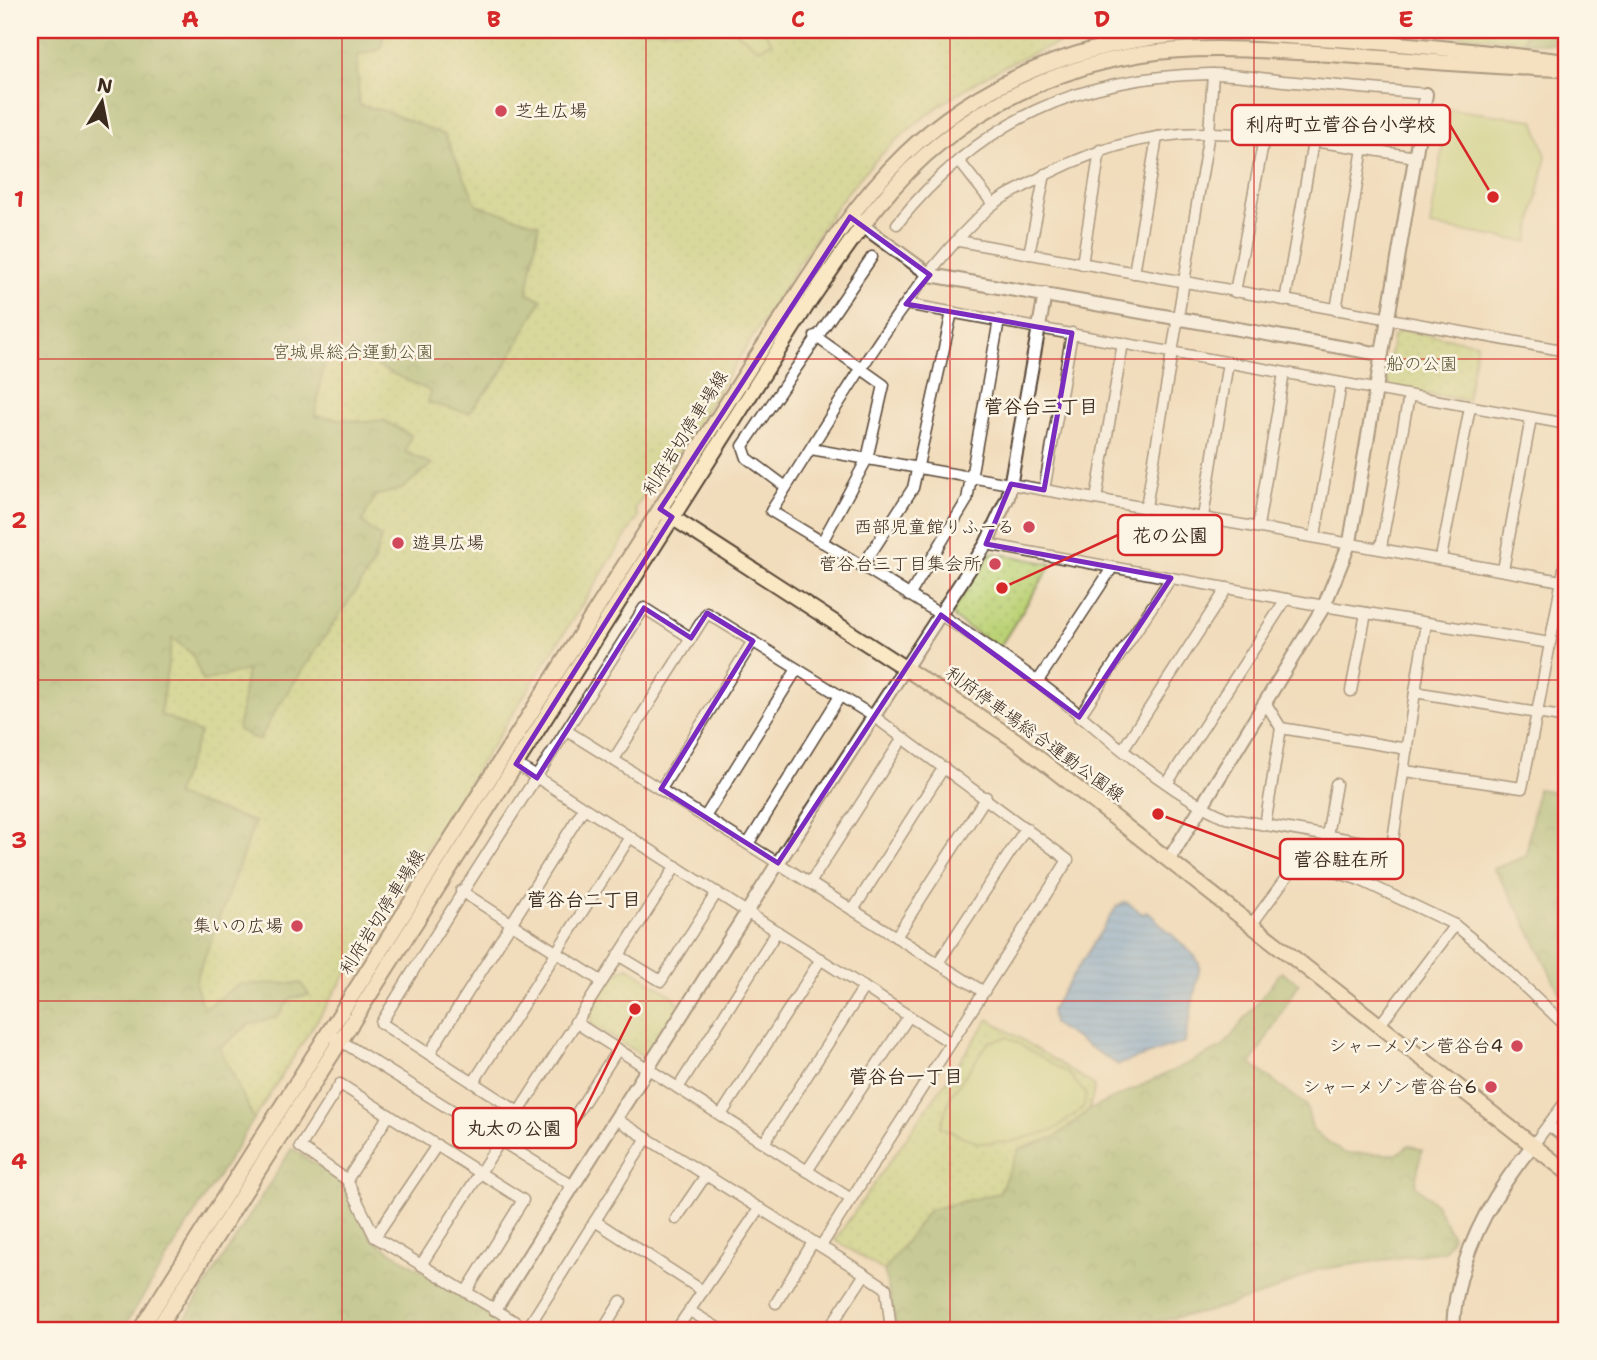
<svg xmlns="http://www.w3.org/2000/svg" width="1597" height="1360" font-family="'Shantell Sans','Klee One',sans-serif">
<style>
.grass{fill:url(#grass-dots);stroke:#7b7e4a;stroke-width:2}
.forest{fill:url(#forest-crowns);stroke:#686f42;stroke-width:2}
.garden{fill:#bbd276;stroke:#7b7e4a;stroke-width:2}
.water{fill:url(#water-rules);stroke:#55687d;stroke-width:2}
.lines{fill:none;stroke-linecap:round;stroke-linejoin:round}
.minor-casing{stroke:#564536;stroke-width:13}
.tertiary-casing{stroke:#564536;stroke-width:16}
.secondary-casing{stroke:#564536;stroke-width:18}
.minor{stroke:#fff;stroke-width:10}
.tertiary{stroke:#fff;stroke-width:12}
.secondary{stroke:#fae7c3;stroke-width:14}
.marked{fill:none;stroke:#7b2cbf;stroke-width:5;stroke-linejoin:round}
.grid{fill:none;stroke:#d62828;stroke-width:2;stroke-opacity:0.55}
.poi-dot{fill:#d1495b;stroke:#fcf5e5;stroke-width:2.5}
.labels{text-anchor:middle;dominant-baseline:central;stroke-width:5;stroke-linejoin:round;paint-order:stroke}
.poi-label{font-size:18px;fill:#3b2a1e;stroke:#fcf5e5;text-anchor:end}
.park-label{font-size:18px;fill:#5b5434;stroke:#fcf5e5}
.street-label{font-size:18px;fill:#3b2a1e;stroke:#fcf5e5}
.neighbourhood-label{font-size:19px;font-weight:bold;fill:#3b2a1e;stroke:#fcf5e5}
.leader{fill:none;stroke:#d62828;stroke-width:2.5}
.callout-dot{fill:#d62828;stroke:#fcf5e5;stroke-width:2.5}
.callout{fill:#fcf5e5;stroke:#d62828;stroke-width:2.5}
.callout-label{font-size:19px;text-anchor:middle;font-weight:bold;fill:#3b2a1e}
.neatline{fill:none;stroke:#d62828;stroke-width:2.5}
.grid-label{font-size:23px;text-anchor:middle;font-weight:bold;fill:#d62828}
</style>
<defs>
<pattern id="grass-dots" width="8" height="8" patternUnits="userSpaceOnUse" patternTransform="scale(1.75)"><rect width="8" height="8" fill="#bbd276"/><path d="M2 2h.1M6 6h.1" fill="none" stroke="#a2b466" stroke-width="1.8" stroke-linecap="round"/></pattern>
<pattern id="forest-crowns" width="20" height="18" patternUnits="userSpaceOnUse" patternTransform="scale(1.75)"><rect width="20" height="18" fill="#94b467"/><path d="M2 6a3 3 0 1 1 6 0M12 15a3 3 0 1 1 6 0" fill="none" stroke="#7a9354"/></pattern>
<pattern id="water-rules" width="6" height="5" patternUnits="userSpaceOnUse" patternTransform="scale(1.75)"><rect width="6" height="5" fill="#6fa5dc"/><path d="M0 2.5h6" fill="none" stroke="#5c87b2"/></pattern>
</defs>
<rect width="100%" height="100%" fill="#fcf5e5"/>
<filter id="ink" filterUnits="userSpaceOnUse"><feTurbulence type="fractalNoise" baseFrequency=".0143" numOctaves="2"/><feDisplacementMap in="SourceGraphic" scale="14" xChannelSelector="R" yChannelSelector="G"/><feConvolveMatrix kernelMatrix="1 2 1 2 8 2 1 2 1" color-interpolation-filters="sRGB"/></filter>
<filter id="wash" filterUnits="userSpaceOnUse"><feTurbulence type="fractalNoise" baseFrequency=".00686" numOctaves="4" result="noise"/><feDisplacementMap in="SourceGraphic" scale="28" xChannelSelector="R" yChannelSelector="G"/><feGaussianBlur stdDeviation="1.57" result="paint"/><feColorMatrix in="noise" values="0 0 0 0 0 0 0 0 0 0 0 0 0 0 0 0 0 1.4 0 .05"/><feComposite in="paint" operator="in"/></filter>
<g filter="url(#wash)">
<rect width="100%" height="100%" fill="#f1dcbb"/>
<g class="grass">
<path d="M30,30H1112C1006,48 896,123 834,210C811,243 790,279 768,313C732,369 696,426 660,482L650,486L635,509L638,517L254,1119L30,805Z"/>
<polygon points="1404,30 1567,30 1567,45"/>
<polygon points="1402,330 1477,343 1467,400 1392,389 1386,381 1393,336"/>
<polygon points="991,552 1052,564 999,648 955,619 952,612"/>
<path d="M628,967L674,997L680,1006L653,1053L645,1057L591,1024C589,1006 611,973 628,967Z"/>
<polygon points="989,1019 1095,1086 1089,1110 1056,1137 1019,1149 999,1193 929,1210 884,1271 835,1240"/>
</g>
<g class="forest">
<polygon points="30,30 384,30 381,49 357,56 359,105 385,111 445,135 477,205 539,224 527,294 542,299 500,375 469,413 428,403 430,391 378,367 370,355 324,361 315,416 367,422 383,420 411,435 405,452 432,464 402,489 375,496 362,522 381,538 373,565 277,708 259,741 238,730 247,670 203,681 192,654 172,638 160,714 200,733 175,796 255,822 195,983 204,1009 239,984 301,983 309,995 291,998 277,1017 250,1024 220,1048 254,1119 122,1330 30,1330"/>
<polygon points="1525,30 1567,30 1567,45 1524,42"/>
<path d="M1537,789L1567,793V1000L1562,998C1540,954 1522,909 1493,869L1526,856Z"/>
<polygon points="1281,972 1299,983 1251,1064 1306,1105 1313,1131 1344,1153 1397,1154 1409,1145 1422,1150 1415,1185 1435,1203 1452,1236 1445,1251 1316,1270 1271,1292 1206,1312 1146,1323 1146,1330 897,1330 884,1271 929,1210 999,1193 1019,1149 1056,1137 1089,1110 1223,1047"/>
<polygon points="292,1148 342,1183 372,1239 514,1330 178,1330"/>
</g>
<g class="garden">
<polygon points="734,30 763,30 772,42 759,49"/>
<polygon points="1449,109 1534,120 1546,156 1528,242 1430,226"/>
<polygon points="1008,1037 1069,1074 1086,1094 1084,1107 1054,1130 1010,1142 978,1143 940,1127 951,1095 989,1042"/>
</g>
<polygon class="water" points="1126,902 1143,914 1147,911 1195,956 1200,966 1185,1042 1118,1065 1053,1024 1051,1010 1117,906"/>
</g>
<g filter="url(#ink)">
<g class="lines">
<defs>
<g id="minor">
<polyline points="959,161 993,204"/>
<path d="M897,224C980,120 1078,76 1210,74C1234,74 1260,78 1284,81C1331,85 1379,90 1426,94"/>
<polyline points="959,241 1567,351"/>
<polyline points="1029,254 1045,174"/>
<polyline points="1082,264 1100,150"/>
<polyline points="1134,273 1157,137"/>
<polyline points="1235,292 1264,138"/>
<polyline points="1285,301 1313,142"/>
<polyline points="906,304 1567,424"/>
<polyline points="1336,310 1363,148"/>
<polyline points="815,336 884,385 867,459 822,542"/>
<polyline points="811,449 1567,582"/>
<polyline points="786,487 747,458 743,446 872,257"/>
<polyline points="1044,490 1072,333"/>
<polyline points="1096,499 1123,343"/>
<polyline points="1146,507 1209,133 1213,74"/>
<polyline points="1203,517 1228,362"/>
<polyline points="1258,526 1284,373"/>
<polyline points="1315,536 1341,384"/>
<polyline points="986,544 1324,606 1550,643"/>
<polyline points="1381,547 1409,396"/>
<polyline points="1567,553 1537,713 1567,718"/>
<polyline points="1441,558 1470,407"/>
<polyline points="862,567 913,488 952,312"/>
<polyline points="1503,570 1531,418"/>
<polyline points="909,596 967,500 999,320"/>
<polyline points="1038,681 1112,568"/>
<polyline points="1351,691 1366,613"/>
<polyline points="1415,692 1426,623"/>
<polyline points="1265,702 1281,728 1407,749"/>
<polyline points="1079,717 1171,578"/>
<polyline points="567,731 984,992"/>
<polyline points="1123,749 1227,588"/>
<polyline points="614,759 707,613 876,718 1068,860 821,1246"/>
<polyline points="516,764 951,1043"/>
<path d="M1405,771L1522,788L1537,713L1415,692L1392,847L1226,818C1155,786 1098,726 1037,681C952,618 860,565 771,511C834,414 906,282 991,206C1000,198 1013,192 1023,187C1080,154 1143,132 1210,133C1278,134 1348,146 1415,157"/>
<polyline points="1168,782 1286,599"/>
<polyline points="661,789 753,641"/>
<polyline points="705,817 797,669"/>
<polyline points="1265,825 1281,728"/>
<polyline points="1327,836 1336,784"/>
<polyline points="748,844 840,696"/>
<polyline points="810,883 903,738"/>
<polyline points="461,891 601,981"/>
<polyline points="853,910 944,767"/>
<polyline points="1252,924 1299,860 1360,880 1455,925 1490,954 1567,1027"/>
<polyline points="896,937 986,797"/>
<polyline points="618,955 661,981 717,892"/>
<polyline points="938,963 1026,828"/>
<polyline points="575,1022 851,1199"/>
<polyline points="1379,1026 1455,925"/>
<polyline points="328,1033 573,1186"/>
<path d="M618,1049L560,1139L381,1023C466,883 557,747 644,608L691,638"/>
<polyline points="429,1054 584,808"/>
<polyline points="473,1083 630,837"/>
<polyline points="678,1088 777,931"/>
<polyline points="721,1115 821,959"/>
<polyline points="616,1119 865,1274 828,1330"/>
<polyline points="1548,1125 1567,1139"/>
<polyline points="764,1143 864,987"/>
<polyline points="1533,1145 1567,1100"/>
<polyline points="807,1171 909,1016"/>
<polyline points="347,1180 389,1115"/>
<polyline points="676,1219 706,1175"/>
<polyline points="595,1221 703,1291"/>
<polyline points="375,1237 437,1145"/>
<polyline points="421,1265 676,866"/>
<polyline points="865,1274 886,1288 891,1330"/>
<polyline points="466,1292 523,1200 340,1084 300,1147 347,1180 375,1237 529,1330"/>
<polyline points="776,1303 813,1242"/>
<polyline points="690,1311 721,1330"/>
<polyline points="527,1329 647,1138"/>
<polyline points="603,1330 621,1301"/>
<polyline points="676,1330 760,1208"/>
</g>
<g id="tertiary">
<polyline points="856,221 930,275 1380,354"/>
<polyline points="1170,858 1324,606 1350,542 1426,94"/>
<polyline points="495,1309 778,863 986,544 1008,497 1045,294"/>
<path d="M1453,1330C1455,1261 1490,1197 1533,1145"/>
</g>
<g id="secondary">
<polyline points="664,512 1014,739 1567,1172"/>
<path d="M140,1330L752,364C800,293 843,214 905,154C982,79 1086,40 1192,34C1234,31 1277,36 1319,38C1402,43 1485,52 1567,62"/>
<path d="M157,1330L807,305C847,247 885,186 941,142C998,96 1070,65 1142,54C1199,45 1259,50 1316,53C1397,59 1478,66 1559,69"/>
</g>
</defs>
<use href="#minor" class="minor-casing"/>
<use href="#tertiary" class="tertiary-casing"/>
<use href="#secondary" class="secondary-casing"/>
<use href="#minor" class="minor"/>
<use href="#tertiary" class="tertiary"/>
<use href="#secondary" class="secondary"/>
</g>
</g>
<path d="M0 0H1597V1360H0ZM850,217L930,275L906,304L1072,333L1044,490L1011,484L986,544L1171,578L1079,717L941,615L778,863L661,789L753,641L707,613L691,638L644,608L537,778L516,764L672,517L660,509Z" fill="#f1dcbb" fill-opacity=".55" fill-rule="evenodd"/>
<path class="marked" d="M850,217L930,275L906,304L1072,333L1044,490L1011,484L986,544L1171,578L1079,717L941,615L778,863L661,789L753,641L707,613L691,638L644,608L537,778L516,764L672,517L660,509Z"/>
<path class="grid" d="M342,30V1330M646,30V1330M950,30V1330M1254,30V1330M30,359H1567M30,680H1567M30,1001H1567"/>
<g class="poi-dot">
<circle cx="501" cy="111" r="7"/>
<circle cx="1029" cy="527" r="7"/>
<circle cx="398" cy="543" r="7"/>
<circle cx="995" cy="564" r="7"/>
<circle cx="297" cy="926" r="7"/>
<circle cx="1517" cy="1046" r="7"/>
<circle cx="1491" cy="1087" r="7"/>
</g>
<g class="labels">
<g class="poi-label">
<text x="515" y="111" text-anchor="start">芝生広場</text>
<text x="1015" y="527">西部児童館りふーる</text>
<text x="412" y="543" text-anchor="start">遊具広場</text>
<text x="981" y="564">菅谷台三丁目集会所</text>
<text x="283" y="926">集いの広場</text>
<text x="1503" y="1046">シャーメゾン菅谷台4</text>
<text x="1477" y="1087">シャーメゾン菅谷台6</text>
</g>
<g class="park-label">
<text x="353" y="352">宮城県総合運動公園</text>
<text x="1422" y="364">船の公園</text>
</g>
<g class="street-label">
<text transform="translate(685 433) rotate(-58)">利府岩切停車場線</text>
<text transform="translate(1035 734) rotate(36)">利府停車場総合運動公園線</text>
<text transform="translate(382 912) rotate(-58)">利府岩切停車場線</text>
</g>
<g class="neighbourhood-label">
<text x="1041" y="406">菅谷台三丁目</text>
<text x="584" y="899">菅谷台二丁目</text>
<text x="906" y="1076">菅谷台一丁目</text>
</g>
</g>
<path class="leader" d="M1493 197L1450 125M1002 588L1118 535M1158 814L1280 859M635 1009L576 1128"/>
<g class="callout-dot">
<circle cx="1493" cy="197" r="7"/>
<circle cx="1002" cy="588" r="7"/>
<circle cx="1158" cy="814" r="7"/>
<circle cx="635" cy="1009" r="7"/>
</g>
<g class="callout">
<rect x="1232" y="105" width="218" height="40" rx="7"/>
<rect x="1118" y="515" width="104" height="40" rx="7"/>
<rect x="1280" y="839" width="123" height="40" rx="7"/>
<rect x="453" y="1108" width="123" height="40" rx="7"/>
</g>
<g class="callout-label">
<text x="1341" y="131">利府町立菅谷台小学校</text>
<text x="1170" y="542">花の公園</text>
<text x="1341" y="866">菅谷駐在所</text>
<text x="514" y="1135">丸太の公園</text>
</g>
<rect width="1597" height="1360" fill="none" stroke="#fcf5e5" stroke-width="77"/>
<g transform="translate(102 102) rotate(10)" stroke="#fcf5e5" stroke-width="5" paint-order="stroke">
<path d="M0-5L12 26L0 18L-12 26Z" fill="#3b2a1e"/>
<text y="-10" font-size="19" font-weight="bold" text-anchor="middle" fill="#3b2a1e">N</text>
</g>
<rect x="38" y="38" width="1520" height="1284" class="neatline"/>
<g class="grid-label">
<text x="190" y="27">A</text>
<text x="494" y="27">B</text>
<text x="798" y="27">C</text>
<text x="1102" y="27">D</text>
<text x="1406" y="27">E</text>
<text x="19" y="207">1</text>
<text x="19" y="528">2</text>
<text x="19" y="848">3</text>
<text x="19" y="1169">4</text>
</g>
</svg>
